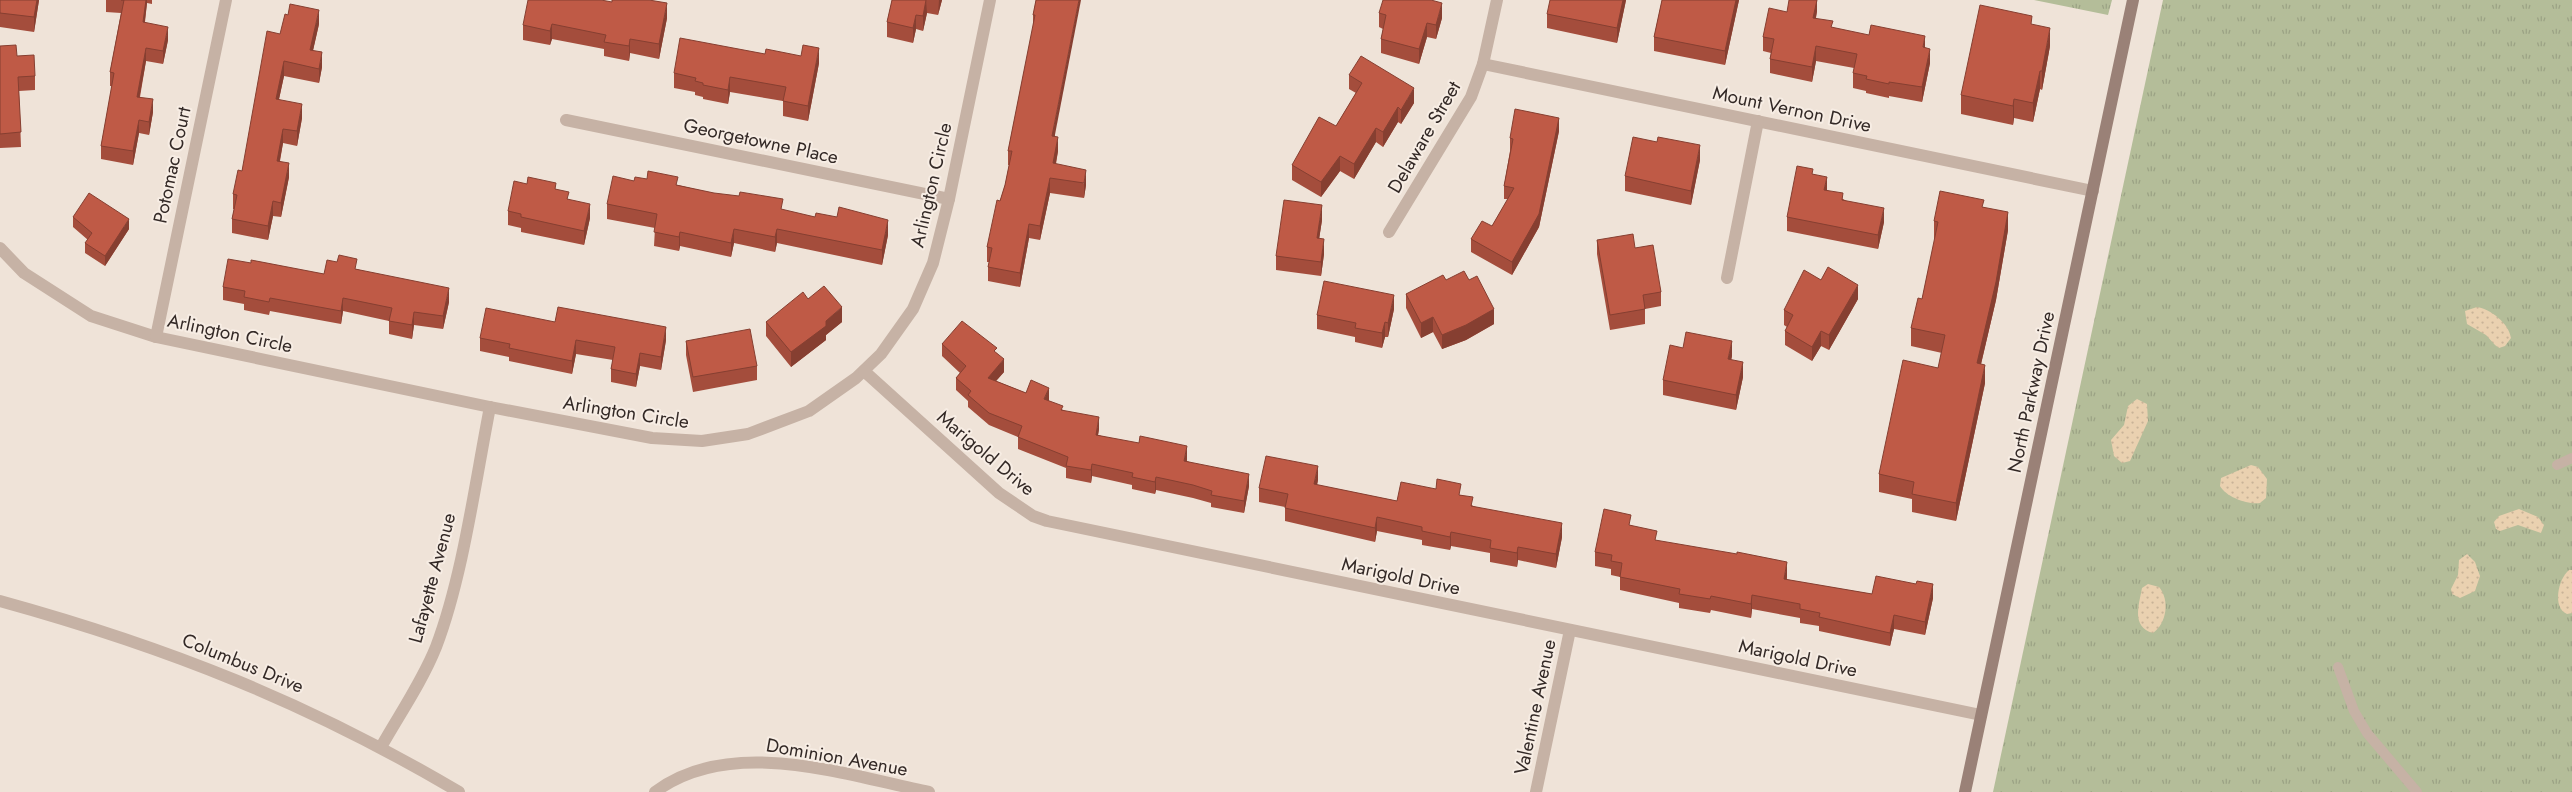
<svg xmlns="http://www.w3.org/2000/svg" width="2572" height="792" font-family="Jost,sans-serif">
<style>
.grass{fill:url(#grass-tufts)}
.sand{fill:url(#sand-dots)}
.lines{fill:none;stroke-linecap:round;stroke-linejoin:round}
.service{stroke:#c6b2a5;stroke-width:10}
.minor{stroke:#c6b2a5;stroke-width:12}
.secondary{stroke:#9a8177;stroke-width:12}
.wall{fill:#a44d3c}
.shaded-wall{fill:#863f31}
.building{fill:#bf5a46;stroke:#863f31}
.labels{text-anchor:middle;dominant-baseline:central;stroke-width:4;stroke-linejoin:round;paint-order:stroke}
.street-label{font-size:19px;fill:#332926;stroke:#f7ede4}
</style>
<defs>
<pattern id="grass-tufts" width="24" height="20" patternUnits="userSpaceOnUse" patternTransform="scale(1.25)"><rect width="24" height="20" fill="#b4bd99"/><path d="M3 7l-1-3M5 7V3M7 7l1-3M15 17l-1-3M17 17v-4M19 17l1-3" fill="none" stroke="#9ba284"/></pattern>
<pattern id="sand-dots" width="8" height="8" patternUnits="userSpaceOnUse" patternTransform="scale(1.25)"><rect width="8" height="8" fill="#ead1b0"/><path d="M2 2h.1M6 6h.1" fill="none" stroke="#c9b397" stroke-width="1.8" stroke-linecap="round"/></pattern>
</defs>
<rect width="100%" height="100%" fill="#efe3d8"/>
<g class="grass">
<polygon points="2034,0 2112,0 2108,15"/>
<polygon points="2163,0 2572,0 2572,792 1993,792"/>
</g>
<g class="sand">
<path d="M2477,307C2490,309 2509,323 2511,338L2505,346L2499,348L2495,345L2486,335L2467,324L2465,311Z"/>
<polygon points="2137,399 2147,404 2148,421 2130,461 2122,463 2114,456 2111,440 2124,425 2128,406"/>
<path d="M2251,465L2258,467L2267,479L2266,498L2260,503C2248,505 2226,497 2220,486L2221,478Z"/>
<polygon points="2519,509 2538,517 2544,525 2541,533 2518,525 2500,531 2496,529 2494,522 2499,516"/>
<polygon points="2467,554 2475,562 2480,576 2475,591 2460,598 2452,594 2451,589 2458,575 2459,560"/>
<path d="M2569,570H2572V613L2567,614C2552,608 2558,579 2569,570Z"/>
<path d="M2148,584L2159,587C2170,600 2167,623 2153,633C2131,627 2139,605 2142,588Z"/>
</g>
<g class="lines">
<g class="service">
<polyline points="2557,465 2572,458"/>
<polyline points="2338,667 2354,711 2367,733 2417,792"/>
</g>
<g class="minor">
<polyline points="1483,64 2093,191"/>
<polyline points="566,120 949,199"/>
<polyline points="1389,232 1471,97 1483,64 1497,0"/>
<polyline points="0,248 24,273 91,316 156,337 490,407 652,438 702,441 748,434 809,411 856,378 881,354 913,309 933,263 949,199 990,0"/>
<polyline points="1727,278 1758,121"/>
<polyline points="156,337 226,0"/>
<polyline points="864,371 999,493 1033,516 1047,521 1981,715"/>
<path d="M0,601C167,647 309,703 459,792"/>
<path d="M381,747C399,715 422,682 436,647C463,576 475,483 490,407"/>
<path d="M655,792C731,735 845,775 929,792"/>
<polyline points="1536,792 1570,630"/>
</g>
<polyline class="secondary" points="1965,792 2133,0"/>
</g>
<g class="wall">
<polygon points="0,0 39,0 34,32 0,27"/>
<polygon points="106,0 152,0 152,4 147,3 145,22 168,40 163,64 146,61 140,97 153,112 149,135 139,133 133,165 101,159 101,146 112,86 110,86 110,72 121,13 106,12"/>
<polygon points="892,0 942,0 938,15 927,13 923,31 916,29 913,43 887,37 887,22"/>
<polygon points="1036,0 1055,136 1058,151 1056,164 1086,185 1084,198 1050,193 1040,240 1029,238 1020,287 988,281 988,267 989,262 987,262 987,247 1000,201 1005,185 1009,165 1008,165 1008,151 1033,27 1033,15"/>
<polygon points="1626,0 1617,43 1547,28 1547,14"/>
<polygon points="1662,0 1739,0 1725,65 1654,51 1654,37"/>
<polygon points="1817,0 1817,11 1816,18 1833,28 1925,48 1930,63 1922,102 1889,96 1889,98 1866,93 1866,91 1853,88 1853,73 1854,68 1816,61 1812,82 1770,73 1770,59 1771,53 1763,51 1763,37 1787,12"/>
<polygon points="1379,13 1442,18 1436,39 1427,37 1419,64 1381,53 1381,39 1383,29 1379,27"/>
<polygon points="667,18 659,59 630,53 629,61 604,56 604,49 552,39 550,45 523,40 523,25"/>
<polygon points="319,24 313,50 322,67 319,83 284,76 279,99 302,118 297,146 283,143 280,161 289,177 281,217 273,216 268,240 232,233 232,219 234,209 233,209 233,194 242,171 280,34"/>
<polygon points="0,46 17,56 35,76 35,90 19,91 21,147 0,148"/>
<polygon points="2050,46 2042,90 2040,89 2033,122 2014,118 2013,125 1961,114 1961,95"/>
<polygon points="765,54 819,63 808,121 783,116 783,101 730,92 728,104 703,99 703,97 695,95 695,92 674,88 674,73"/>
<polygon points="1349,75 1414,103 1401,124 1398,122 1383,147 1376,142 1354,179 1340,171 1321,197 1292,180 1292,165 1336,126 1356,93 1349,89"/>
<polygon points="1559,131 1539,227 1512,275 1471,252 1471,239 1492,226 1508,199 1504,199 1504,186 1510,151 1510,138"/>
<polygon points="1700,160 1691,205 1625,191 1625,176"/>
<polygon points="1813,174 1827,190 1884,222 1878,249 1787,231 1787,217"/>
<polygon points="647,179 678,185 888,235 882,265 777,243 775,252 734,243 731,257 680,246 679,251 654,246 655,228 607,219 607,204 634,181"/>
<polygon points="527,184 556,189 590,218 584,245 521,232 521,228 508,225 508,211"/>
<polygon points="1984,207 2008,230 1996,300 1981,364 1985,383 1956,521 1912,512 1912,499 1879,492 1879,474 1938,368 1942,353 1911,346 1911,328 1922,299 1935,239 1934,239 1934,221"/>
<polygon points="73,217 129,229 105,266 85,253 85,243 88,240 73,227"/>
<polygon points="1322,220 1319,239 1324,254 1321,276 1276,270 1276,256"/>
<polygon points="1597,240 1635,248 1661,292 1661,306 1645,309 1645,324 1610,330 1597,254"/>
<polygon points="251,263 324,274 357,269 449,302 443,329 414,325 412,339 389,334 389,321 343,311 341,324 270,311 269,315 244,310 244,304 223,300 223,287"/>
<polygon points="1446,280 1469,280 1494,324 1466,340 1442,349 1433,332 1421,338 1406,308 1406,294"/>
<polygon points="1821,280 1858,299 1829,350 1821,346 1812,361 1785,345 1785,331 1787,327 1784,325 1784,310"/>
<polygon points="808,299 842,322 826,335 826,340 791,367 766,336 766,322"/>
<polygon points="1394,309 1388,337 1385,337 1382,348 1355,342 1355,337 1317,329 1317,315"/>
<polygon points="555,322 666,340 661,370 640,366 636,387 611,382 611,369 613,360 576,354 572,374 509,361 509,357 480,351 480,338"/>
<polygon points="686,341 757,366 757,380 693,392 686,355"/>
<polygon points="942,344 997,353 1004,372 996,381 1026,393 1049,400 1049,401 1063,410 1099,429 1098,435 1187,459 1187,461 1249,486 1244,513 1211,507 1211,503 1193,498 1156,490 1155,494 1132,489 1132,485 1092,476 1091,483 1066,478 1066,468 1018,449 1018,437 989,425 968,407 968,401 956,390 956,378 960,373 942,356"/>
<polygon points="1732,356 1731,360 1743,377 1736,410 1663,395 1663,380"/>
<polygon points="1318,480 1317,485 1397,501 1461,495 1473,506 1562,537 1556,568 1518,560 1517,567 1490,562 1490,553 1451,546 1450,550 1422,545 1422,540 1377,531 1375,542 1285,521 1285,507 1259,502 1259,488"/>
<polygon points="1631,525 1657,541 1787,576 1787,580 1872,594 1933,598 1925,635 1894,629 1890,646 1819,631 1819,626 1800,623 1800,618 1752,609 1751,618 1711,610 1710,613 1679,608 1679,603 1620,590 1620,577 1611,575 1611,569 1595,566 1595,552"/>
</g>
<g class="shaded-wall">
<polygon points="37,0 39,0 34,32 34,17"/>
<polygon points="146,0 147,0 147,3 143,35 143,22"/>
<polygon points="926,0 927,13 923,31 923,16"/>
<polygon points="939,0 942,0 938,15"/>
<polygon points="1079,0 1081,0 1052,150 1052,136"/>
<polygon points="1623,0 1626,0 1617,43 1617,28"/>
<polygon points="1736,0 1739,0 1725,65 1725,51"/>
<polygon points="1817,0 1817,11 1813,32 1813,18"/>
<polygon points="667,3 667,18 659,59 659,44"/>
<polygon points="1442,3 1442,18 1436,39 1436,25"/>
<polygon points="319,10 319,24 310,64 310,50"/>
<polygon points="916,15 916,29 913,43 913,28"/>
<polygon points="1427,23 1427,37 1419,64 1419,49"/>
<polygon points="552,24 552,39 550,45 550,31"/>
<polygon points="168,27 168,40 163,64 163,51"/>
<polygon points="2050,28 2050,46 2042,90 2042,71"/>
<polygon points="1925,36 1925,51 1923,47"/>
<polygon points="630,39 630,53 629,61 629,46"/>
<polygon points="1816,46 1816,61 1812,82 1812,67"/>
<polygon points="146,48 146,61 137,110 137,97"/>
<polygon points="819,48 819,63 808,121 808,106"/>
<polygon points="1930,49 1930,63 1922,102 1922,87"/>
<polygon points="322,52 322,67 319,83 319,69"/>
<polygon points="284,61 284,76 276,113 276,99"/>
<polygon points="2040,71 2040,89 2033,122 2033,103"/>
<polygon points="730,77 730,92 728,104 728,90"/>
<polygon points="1414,88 1414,103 1401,124 1401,110"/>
<polygon points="153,99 153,112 149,135 149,122"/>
<polygon points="2014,99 2014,118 2013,125 2013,106"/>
<polygon points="302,104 302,118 297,146 297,131"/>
<polygon points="1398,107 1398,122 1383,147 1383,132"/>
<polygon points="1559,118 1559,131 1539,227 1512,275 1512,262"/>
<polygon points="139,120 139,133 133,165 133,151"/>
<polygon points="1376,128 1376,142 1354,179 1354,164"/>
<polygon points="283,129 283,143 277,175 277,161"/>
<polygon points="1058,137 1058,151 1053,178 1053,163"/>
<polygon points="1700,145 1700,160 1691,205 1691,191"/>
<polygon points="1340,156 1340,171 1321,197 1321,182"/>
<polygon points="289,163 289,177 281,217 281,203"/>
<polygon points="1086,170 1086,185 1084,198 1084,183"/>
<polygon points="1827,177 1827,191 1824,190"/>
<polygon points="1050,178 1050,193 1040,240 1040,226"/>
<polygon points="273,201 273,216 268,240 268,226"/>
<polygon points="590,204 590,218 584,245 584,231"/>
<polygon points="1322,205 1322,220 1317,253 1317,238"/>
<polygon points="1884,208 1884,222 1878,249 1878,235"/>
<polygon points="2008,212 2008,230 1996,300 1977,381 1977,363"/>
<polygon points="129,219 129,229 105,266 105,256"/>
<polygon points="888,220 888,235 882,265 882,250"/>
<polygon points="1029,224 1029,238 1020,287 1020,273"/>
<polygon points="734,229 734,243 731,257 731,243"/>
<polygon points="777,229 777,243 775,252 775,237"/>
<polygon points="680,232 680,246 679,251 679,237"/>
<polygon points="1324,239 1324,254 1321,276 1321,262"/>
<polygon points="1858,285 1858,299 1829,350 1829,335"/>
<polygon points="449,288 449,302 443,329 443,316"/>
<polygon points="1394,295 1394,309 1388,337 1388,323"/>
<polygon points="343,298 343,311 341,324 341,311"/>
<polygon points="842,307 842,322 826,335 826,340 791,367 791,352 826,321"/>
<polygon points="1494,309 1494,324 1466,340 1442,349 1442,335"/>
<polygon points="414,312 414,325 412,339 412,325"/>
<polygon points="1433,317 1433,332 1421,338 1421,323"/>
<polygon points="1385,322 1385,337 1382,348 1382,333"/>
<polygon points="666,327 666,340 661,370 661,357"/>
<polygon points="1821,331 1821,346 1812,361 1812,347"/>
<polygon points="576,340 576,354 572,374 572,361"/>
<polygon points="1732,341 1732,356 1728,374 1728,359"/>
<polygon points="640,353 640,366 636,387 636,374"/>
<polygon points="1004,359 1004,372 988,390 988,378"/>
<polygon points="1743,362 1743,377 1736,410 1736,395"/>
<polygon points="1985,365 1985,383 1956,521 1956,503"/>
<polygon points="1049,388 1049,400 1044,411 1044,399"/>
<polygon points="1099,417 1099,429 1096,447 1096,435"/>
<polygon points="1187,446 1187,459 1184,473 1184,461"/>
<polygon points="1092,464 1092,476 1091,483 1091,470"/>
<polygon points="1318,466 1318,480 1314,498 1314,484"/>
<polygon points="1249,474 1249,486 1244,513 1244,501"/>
<polygon points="1156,477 1156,490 1155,494 1155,482"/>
<polygon points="1377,517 1377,531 1375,542 1375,528"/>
<polygon points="1562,523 1562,537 1556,568 1556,554"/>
<polygon points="1451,532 1451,546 1450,550 1450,537"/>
<polygon points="1518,547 1518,560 1517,567 1517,553"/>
<polygon points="1787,562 1787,576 1784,593 1784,579"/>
<polygon points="1933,584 1933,598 1925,635 1925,622"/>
<polygon points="1752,595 1752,609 1751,618 1751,604"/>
<polygon points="1894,615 1894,629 1890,646 1890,633"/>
</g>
<g class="building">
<polygon points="0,0 37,0 34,17 0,13"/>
<polygon points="121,0 146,0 143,22 168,27 163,51 146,48 137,97 153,99 149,122 139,120 133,151 101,146 114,73 110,72 124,0"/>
<polygon points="528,0 601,0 612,2 612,0 649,0 667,3 659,44 630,39 629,46 604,42 606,35 552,24 550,31 523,25"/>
<polygon points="892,0 926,0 923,16 916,15 913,28 887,22"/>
<polygon points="1036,0 1079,0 1052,136 1058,137 1053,163 1086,170 1084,183 1050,178 1040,226 1029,224 1020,273 988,267 992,248 987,247 997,200 1000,201 1005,185 1012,151 1008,151 1035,15 1033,15"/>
<polygon points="1383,0 1431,0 1442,3 1436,25 1427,23 1419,49 1381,39 1386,15 1379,13"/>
<polygon points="1550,0 1623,0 1617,28 1547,14"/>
<polygon points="1662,0 1736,0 1725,51 1654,37"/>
<polygon points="1789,0 1817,0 1813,18 1833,21 1831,27 1869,35 1871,25 1925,36 1923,47 1930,49 1922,87 1889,82 1889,84 1866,79 1867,76 1853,73 1857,54 1816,46 1812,67 1770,59 1774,39 1763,37 1769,8 1787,12"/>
<polygon points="290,4 319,10 310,50 322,52 319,69 284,61 276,99 302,104 297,131 283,129 277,161 289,163 281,203 273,201 268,226 232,219 237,195 233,194 238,170 242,171 267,31 280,34 285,14 288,15"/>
<polygon points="1980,5 2032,16 2031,24 2050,28 2042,71 2040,71 2033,103 2014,99 2013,106 1961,95"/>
<polygon points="680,38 765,54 766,49 801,56 803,45 819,48 808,106 783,101 786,87 730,77 728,90 703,85 703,83 695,81 696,78 674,73"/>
<polygon points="16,45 17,56 34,55 35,76 18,77 21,132 0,134 0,46"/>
<polygon points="1361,56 1414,88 1401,110 1398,107 1383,132 1376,128 1354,164 1340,156 1321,182 1292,165 1319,117 1336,126 1362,83 1349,75"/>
<polygon points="1515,109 1559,118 1539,214 1512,262 1471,239 1482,221 1492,226 1514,188 1504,186 1513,139 1510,138"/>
<polygon points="1633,137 1657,142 1658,137 1700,145 1691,191 1625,176"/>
<polygon points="1797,166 1813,169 1812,174 1827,177 1824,190 1843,193 1842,200 1884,208 1878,235 1787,217"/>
<polygon points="648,171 678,177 676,185 714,193 739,196 740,192 783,199 781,209 815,217 816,213 837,217 839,207 888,220 882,250 777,229 775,237 734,229 731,243 680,232 679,237 654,232 657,214 607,204 613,176 634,181 635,177 647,179"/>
<polygon points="528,177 556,183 555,189 569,192 567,199 590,204 584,231 521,217 521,214 508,211 514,181 527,184"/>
<polygon points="1940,191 1984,200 1982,207 2008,212 1996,282 1977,363 1985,365 1956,503 1912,494 1914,482 1879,474 1903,360 1938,368 1945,335 1911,328 1918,298 1922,299 1938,222 1934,221"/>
<polygon points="89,193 129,219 105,256 85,243 92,233 73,217"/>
<polygon points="1284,200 1322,205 1317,238 1324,239 1321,262 1276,256"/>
<polygon points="1633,234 1635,248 1653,245 1661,292 1643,295 1645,309 1610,315 1597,240"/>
<polygon points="339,255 357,259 355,269 449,288 443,316 414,312 412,325 389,321 392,308 343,298 341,311 270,298 269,302 244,297 245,291 223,287 228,259 251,263 251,260 324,274 327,260 337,262"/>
<polygon points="1828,267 1858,285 1829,335 1821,331 1812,347 1785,331 1793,315 1784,310 1804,270 1821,280"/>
<polygon points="1464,271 1469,280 1477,276 1494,309 1466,325 1442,335 1433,317 1421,323 1406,294 1443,275 1446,280"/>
<polygon points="1324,281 1394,295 1388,323 1385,322 1382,333 1355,328 1356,323 1317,315"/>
<polygon points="824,286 842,307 826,321 826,326 791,352 766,322 803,292 808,299"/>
<polygon points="558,307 666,327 661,357 640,353 636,374 611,369 615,347 576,340 572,361 509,348 510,344 480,338 486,308 555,322"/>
<polygon points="962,321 997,348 994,351 1004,359 988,378 1026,393 1031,380 1049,388 1044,399 1063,406 1061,410 1099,417 1096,435 1139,443 1140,436 1187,446 1184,461 1249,474 1244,501 1211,495 1212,491 1193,485 1156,477 1155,482 1132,477 1133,473 1092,464 1091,470 1066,466 1068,457 1018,437 1022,426 989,413 968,395 971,391 956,378 966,366 942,344"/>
<polygon points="750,329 757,366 693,377 686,341"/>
<polygon points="1686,332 1732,341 1728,359 1743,362 1736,395 1663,380 1670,345 1683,348"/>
<polygon points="1266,456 1318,466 1314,484 1397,501 1401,482 1436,489 1437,479 1461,484 1459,495 1473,497 1471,506 1562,523 1556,554 1518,547 1517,553 1490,548 1491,540 1451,532 1450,537 1422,531 1422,527 1377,517 1375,528 1285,508 1288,494 1259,488"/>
<polygon points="1604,509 1631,515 1629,525 1657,531 1655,540 1737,554 1737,552 1787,562 1784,579 1872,594 1876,576 1916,584 1917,581 1933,584 1925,622 1894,615 1890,633 1819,617 1820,613 1800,609 1800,604 1752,595 1751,604 1711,596 1710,599 1679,594 1680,589 1620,577 1622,563 1611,561 1612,555 1595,552"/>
</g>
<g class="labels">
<g class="street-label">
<text transform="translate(1792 109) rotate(12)">Mount Vernon Drive</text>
<text transform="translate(1424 137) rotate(-60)">Delaware Street</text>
<text transform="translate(761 141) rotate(12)">Georgetowne Place</text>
<text transform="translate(172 165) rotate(-78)">Potomac Court</text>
<text transform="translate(931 185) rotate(-77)">Arlington Circle</text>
<text transform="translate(230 333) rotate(12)">Arlington Circle</text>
<text transform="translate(2031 392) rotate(-78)">North Parkway Drive</text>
<text transform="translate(626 412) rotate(9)">Arlington Circle</text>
<text transform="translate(986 453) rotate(40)">Marigold Drive</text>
<text transform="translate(1401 576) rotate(12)">Marigold Drive</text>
<text transform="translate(432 578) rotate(-75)">Lafayette Avenue</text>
<text transform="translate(1798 658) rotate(12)">Marigold Drive</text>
<text transform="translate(243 663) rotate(22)">Columbus Drive</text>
<text transform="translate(1535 707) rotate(-78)">Valentine Avenue</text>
<text transform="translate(837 757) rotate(10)">Dominion Avenue</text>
</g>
</g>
</svg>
